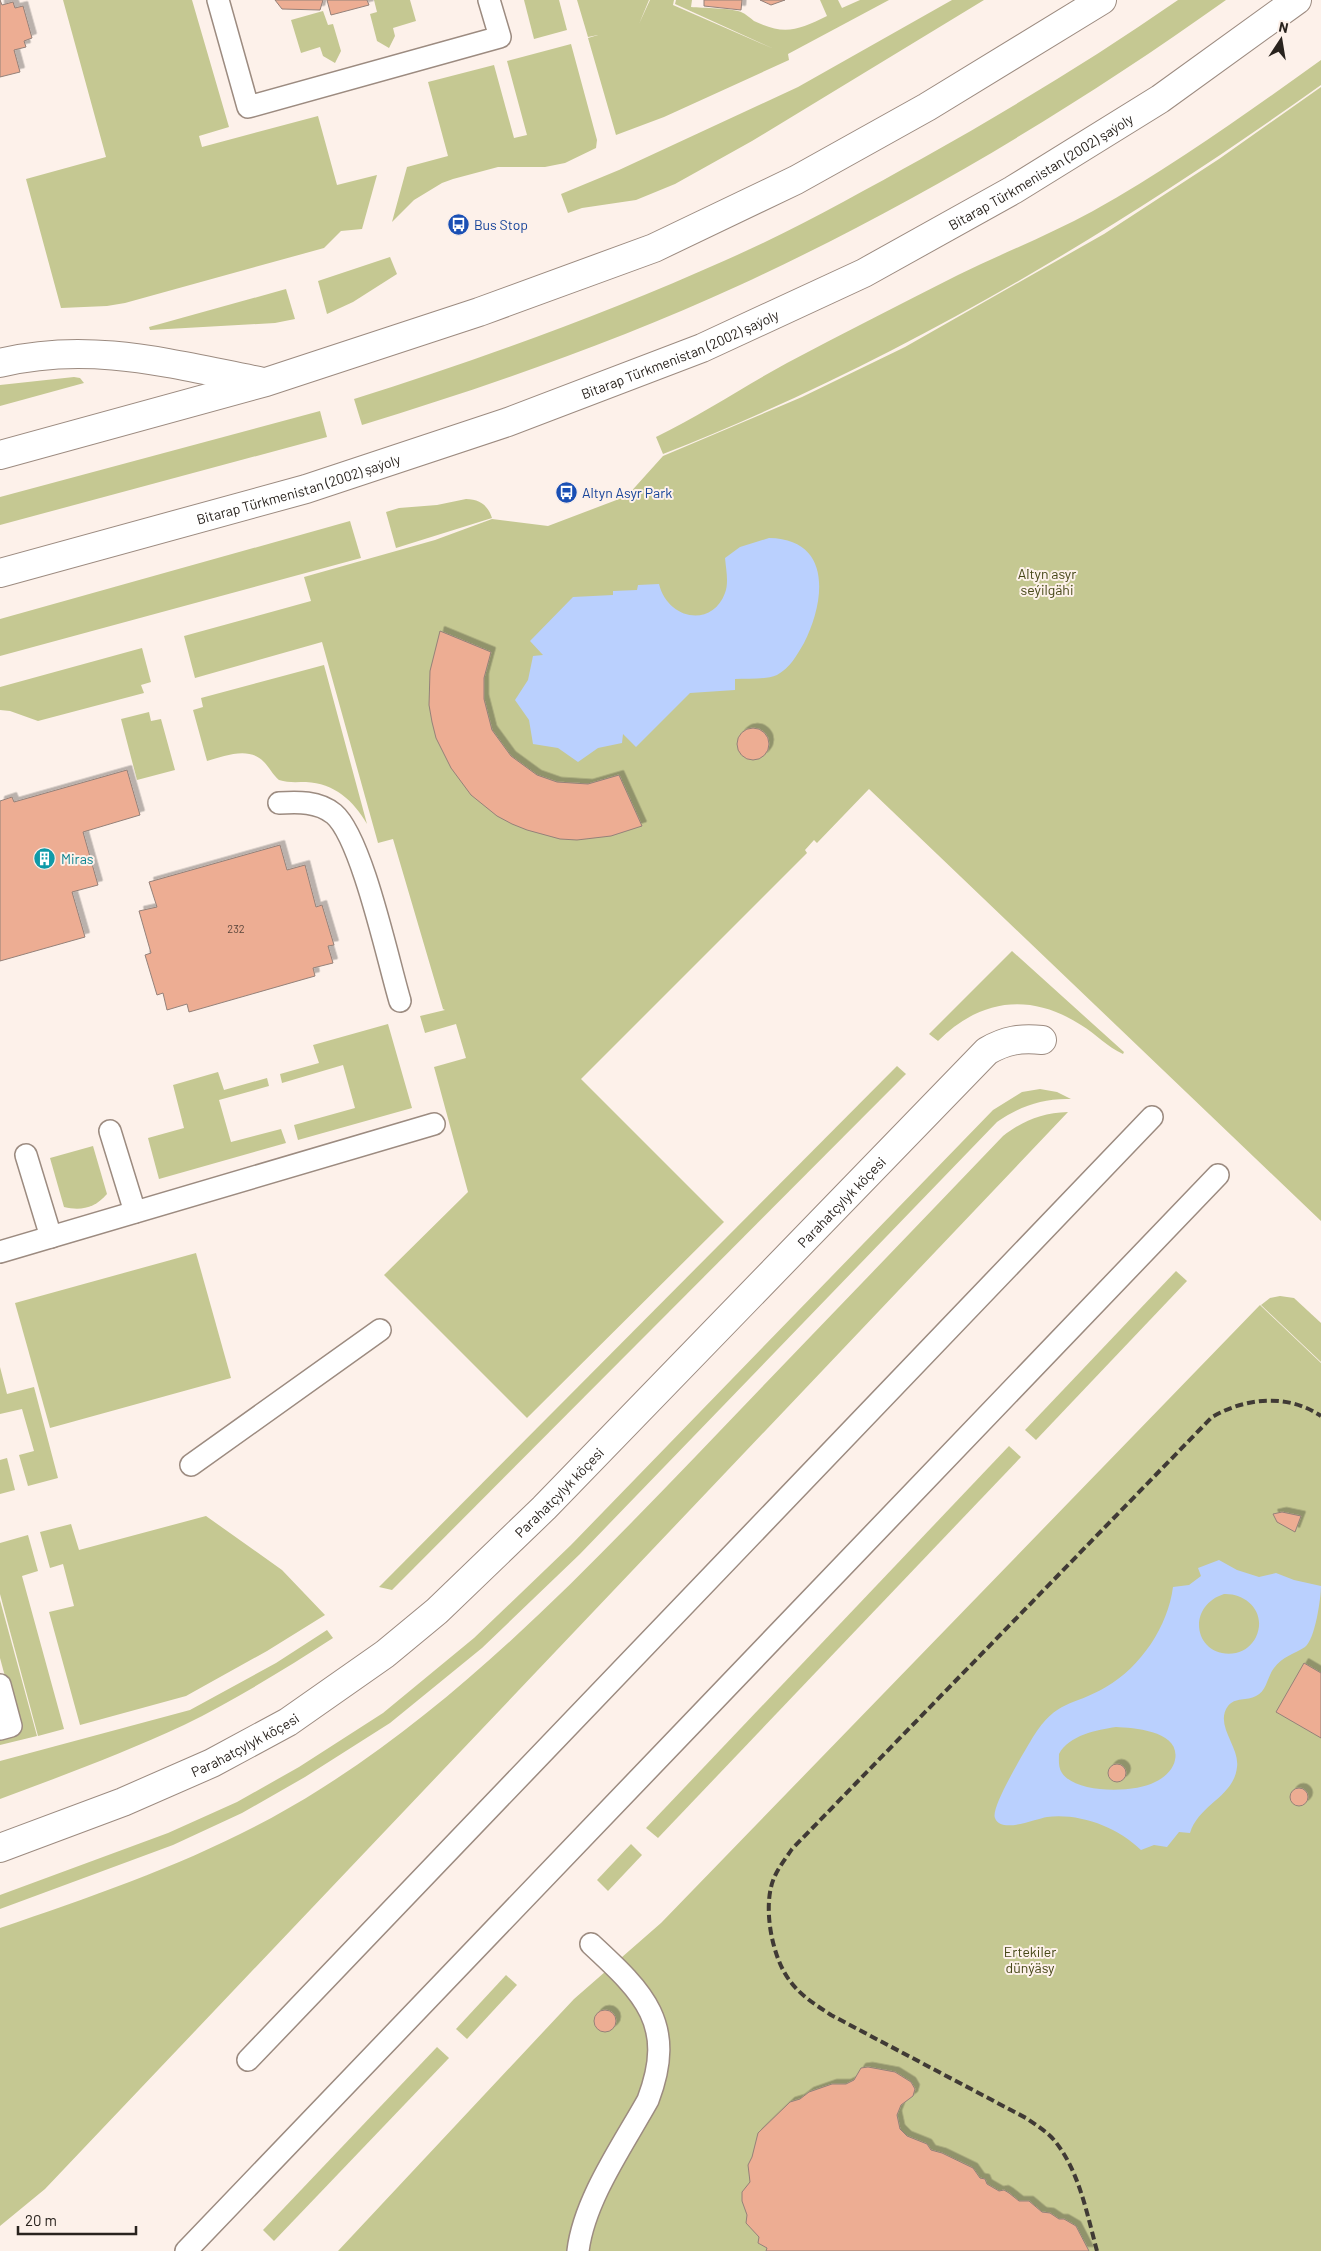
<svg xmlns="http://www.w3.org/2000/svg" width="1321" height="2251" font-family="Barlow,sans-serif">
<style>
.green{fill:#c5c892}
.water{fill:#bad0fe;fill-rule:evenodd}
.building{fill:#edad93;stroke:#948179;filter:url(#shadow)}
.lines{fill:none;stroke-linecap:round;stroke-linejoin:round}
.service-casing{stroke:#9c8b80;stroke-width:24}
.tertiary-casing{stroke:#9c8b80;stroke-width:30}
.primary-casing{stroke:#9c8b80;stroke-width:30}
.service{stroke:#fff;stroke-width:21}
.tertiary{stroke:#fff;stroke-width:28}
.primary{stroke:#fff;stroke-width:28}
.rail{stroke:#403a35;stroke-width:4;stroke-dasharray:8 4;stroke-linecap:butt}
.labels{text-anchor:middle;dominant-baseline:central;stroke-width:4;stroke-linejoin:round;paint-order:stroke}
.number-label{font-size:11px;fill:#5a463b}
.street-label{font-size:14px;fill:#29231e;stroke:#fdf1ea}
.transit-label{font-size:14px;fill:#164399;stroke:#fdf1ea;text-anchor:start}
.park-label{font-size:14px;fill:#454616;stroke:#fdf1ea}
.culture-label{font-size:14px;fill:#0d838f;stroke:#fdf1ea;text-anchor:start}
</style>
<defs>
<filter id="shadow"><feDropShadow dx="4.5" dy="-4.5" stdDeviation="0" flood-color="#0004"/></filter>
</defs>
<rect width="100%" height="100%" fill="#fdf1ea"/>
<g class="green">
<polygon points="63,0 192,0 229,127 199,136 202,147 318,116 337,185 377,175 362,229 341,231 324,248 125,303 107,306 61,308 26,179 106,157"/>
<polygon points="374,0 410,0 416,21 393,28 395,36 389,48 377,41 370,14 377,12"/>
<polygon points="524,0 559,0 567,30 534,39"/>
<path d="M577,0H649L639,24L650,0H674L673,5L774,49L675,4L676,0H692L691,7C703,8 732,8 741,12C746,14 750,18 754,21C785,36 798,30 827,16L820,0H838L842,8L860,0H889L788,54L789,60L664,117L616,135L588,38L598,35L588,37Z"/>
<polygon points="952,0 984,0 752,141 675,184 636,200 582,208 568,213 561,194 619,170 798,87"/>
<path d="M1178,0H1226C1073,109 911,206 740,285C618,341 490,386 362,425L354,399C481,359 605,314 726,260C794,230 858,194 923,158C1010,109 1096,57 1178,0Z"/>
<polygon points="323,11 328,25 333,24 341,51 335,63 323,56 320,47 301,53 291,20"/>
<polygon points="571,44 597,140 596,148 565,163 545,167 498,167 453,179 442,183 414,200 392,222 407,167 448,156 428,82 494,65 514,138 527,135 507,61"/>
<path d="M1321,60V85C1116,231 898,362 663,454L656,437C701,415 743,387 787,363C843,333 901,304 958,275C1003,253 1049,235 1093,211C1173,166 1247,113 1321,60Z"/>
<polygon points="1321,87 1321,1221 869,789 817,843 814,840 805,850 807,853 581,1079 724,1222 527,1418 384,1275 468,1192 434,1067 466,1058 456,1024 425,1033 420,1016 445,1010 443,1009 393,839 378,843 322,642 195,678 184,636 311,601 304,577 435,540 492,519 548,526 627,496 663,456 802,397 905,347 1104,234 1219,159"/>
<polygon points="390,257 397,274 353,302 327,314 318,281"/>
<polygon points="286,289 295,319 275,323 150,330 149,327"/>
<polygon points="74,377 80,378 84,383 0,406 0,385"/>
<polygon points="320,411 327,437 0,525 0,497"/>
<path d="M466,499C479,499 488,505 492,518L396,548L386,512L399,508L437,505Z"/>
<polygon points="350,521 361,558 0,656 0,619"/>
<polygon points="142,648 151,682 141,685 144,693 38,721 10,711 0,710 0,687"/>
<path d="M324,665L367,824C354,801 334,783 306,782C297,782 288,783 279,780C273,775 269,767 264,762C249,746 225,756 207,761L193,710L203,707L201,698Z"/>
<polygon points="149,712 151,721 161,719 175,770 137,780 121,719"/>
<path d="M1012,951L1124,1052L1123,1054C1107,1047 1096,1034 1081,1025C1030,992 980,999 938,1041L929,1034Z"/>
<polygon points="388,1024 412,1108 298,1140 294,1125 355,1108 343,1065 282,1083 280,1074 319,1063 313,1045"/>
<polygon points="897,1066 906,1074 392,1590 379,1587"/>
<polygon points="218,1072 224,1090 267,1078 269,1086 219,1100 231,1142 281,1129 286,1143 159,1179 148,1138 184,1128 173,1085"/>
<path d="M1040,1089L1057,1092L1071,1099C1043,1098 1020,1106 997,1122L580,1554L482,1648L390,1723L305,1777L242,1813L173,1845L0,1909V1895L168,1833L237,1802L299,1767L383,1713L474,1638L571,1545L993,1110L1022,1092Z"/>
<path d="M1068,1112L45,2189L0,2226V1928C111,1890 222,1852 322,1788C463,1699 581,1575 696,1456C798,1349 901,1243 1003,1136C1024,1120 1042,1113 1068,1112Z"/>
<path d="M93,1146L107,1194C95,1208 81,1211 64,1207L50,1158Z"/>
<polygon points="196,1253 231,1378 50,1428 15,1303"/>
<polygon points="1176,1271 1187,1281 1036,1440 1025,1430"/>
<polygon points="1280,1296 1294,1298 1321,1323 1321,1362 1261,1305 1270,1298"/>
<polygon points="1260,1305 1321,1363 1321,2251 338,2251 574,1999 661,1923"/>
<polygon points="0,1367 7,1394 34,1387 58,1478 28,1486 19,1455 34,1451 22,1409 0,1414"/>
<polygon points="1009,1446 1021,1457 658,1838 646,1828"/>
<polygon points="7,1458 15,1490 0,1494 0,1460"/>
<polygon points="206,1516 282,1570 325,1615 267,1651 186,1696 80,1725 49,1612 74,1606 63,1564 50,1568 40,1532 71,1524 79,1550"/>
<polygon points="28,1535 38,1571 22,1576 64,1729 38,1736 0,1594 0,1543"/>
<polygon points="0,1600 37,1736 0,1745 0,1738 20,1732 0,1658"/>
<path d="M327,1630L333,1638C285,1669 235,1700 184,1725C124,1753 62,1776 0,1799V1761L190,1710L276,1663Z"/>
<polygon points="631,1844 642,1855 608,1891 597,1880"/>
<polygon points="506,1975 517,1985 467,2039 456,2029"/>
<polygon points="437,2047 449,2058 274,2241 263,2230"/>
</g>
<g class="water">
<path d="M769,538C833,539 825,602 804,643C797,655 790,668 777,675C765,680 748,678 735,679V690L690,693L636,747L623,734L622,743L598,748L578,762L558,748L533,744L529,720L515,700L528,680L533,656L543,655L530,641L573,597L613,595V591L637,590L638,585L659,584C668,620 712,628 725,593C729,583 726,569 725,558L740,547Z"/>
<path d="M1219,1560L1237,1570L1259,1577L1276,1573L1294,1580L1321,1586C1321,1598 1315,1640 1305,1647C1294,1654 1282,1657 1274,1668C1267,1677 1267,1691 1256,1696C1247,1701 1235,1697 1228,1706C1214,1725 1240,1747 1237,1767C1234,1797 1199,1804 1190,1833L1179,1832L1167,1847L1154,1845L1141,1850C1117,1827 1080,1813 1047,1817C1035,1819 1001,1834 995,1818C990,1808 1026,1749 1033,1737C1057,1699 1072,1707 1106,1687C1141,1667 1168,1626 1173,1587L1189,1585L1201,1576L1198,1568ZM1224,1594C1247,1593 1267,1613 1256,1637C1252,1645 1245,1651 1236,1653C1195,1660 1184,1607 1224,1594ZM1116,1727C1135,1728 1181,1731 1175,1760C1173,1770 1164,1778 1155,1782C1135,1793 1076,1794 1062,1773C1058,1767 1059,1760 1059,1754C1069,1735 1097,1730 1116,1727Z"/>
</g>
<g class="building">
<polygon points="0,0 2,5 13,2 15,8 23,6 32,38 24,41 26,47 14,50 20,72 0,77"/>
<polygon points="275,0 323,0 320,10 282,9"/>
<polygon points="327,0 367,0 369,5 331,15"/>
<polygon points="704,0 742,0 741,10 704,6"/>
<polygon points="760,0 785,0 771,5"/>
<polygon points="440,631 491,652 484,678 484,699 492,730 511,756 537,775 557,782 588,784 619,775 642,826 611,836 577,840 560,839 527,830 512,824 497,816 471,795 451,768 436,738 432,722 429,705 430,671"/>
<circle cx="753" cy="744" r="16"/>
<polygon points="127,770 140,815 83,832 98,885 72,892 85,937 0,961 0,801 12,797 14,802"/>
<polygon points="280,845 287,870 305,865 316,907 322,905 334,945 328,946 333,963 313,968 315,976 189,1012 187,1004 167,1010 163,993 157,995 145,955 151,953 139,911 157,907 149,882"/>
<polygon points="1282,1512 1301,1516 1295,1532 1277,1522 1273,1514"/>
<polygon points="1304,1663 1321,1673 1321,1738 1276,1712"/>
<circle cx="1117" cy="1773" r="9"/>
<circle cx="1299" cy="1797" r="9"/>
<circle cx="605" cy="2021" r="11"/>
<polygon points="868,2067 895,2072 911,2082 915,2089 913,2096 901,2105 897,2115 900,2129 907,2136 927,2144 931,2150 942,2153 973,2168 980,2178 985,2179 987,2184 999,2191 1004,2190 1009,2193 1019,2201 1029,2201 1042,2212 1050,2213 1059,2219 1064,2219 1076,2226 1089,2251 766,2251 767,2248 758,2243 759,2237 746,2223 747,2215 742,2201 742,2192 750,2182 748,2165 752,2157 758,2133 790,2102 800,2099 809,2092 832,2084 846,2084 854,2080 861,2068"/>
</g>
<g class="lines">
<defs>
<g id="service">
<polyline points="218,0 248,107 500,37 489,0"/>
<path d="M279,803C298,802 318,801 334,814C362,838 388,961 400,1001"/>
<polyline points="110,1131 135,1212"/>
<polyline points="26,1155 51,1237"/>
<polyline points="0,1252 434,1124"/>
<polyline points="191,1465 380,1330"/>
<polyline points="0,1685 11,1726 0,1729"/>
<polyline points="248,2060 1152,1117"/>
<polyline points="186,2251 1218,1175"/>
<path d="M578,2251C584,2200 623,2145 648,2100C677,2024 644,1993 591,1944"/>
</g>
<g id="tertiary">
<path id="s1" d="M0,1848L123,1802L212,1763L288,1722L385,1654L437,1611L544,1508L987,1051C1006,1040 1020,1038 1042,1040"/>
</g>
<g id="primary">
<path d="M0,363C90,341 171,364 259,381"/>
<polyline points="0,455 266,382 479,312 654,248 796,180 927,107 1102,0"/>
<path id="s2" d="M0,573L306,489L508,422L702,348L864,273L1013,190L1160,99L1297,0"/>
</g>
</defs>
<use href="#service" class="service-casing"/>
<use href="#tertiary" class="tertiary-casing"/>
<use href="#primary" class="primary-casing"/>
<use href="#service" class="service"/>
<use href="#tertiary" class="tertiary"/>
<use href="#primary" class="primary"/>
<path class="rail" d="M1097,2251C1087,2214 1079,2170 1054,2140C1046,2131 1036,2125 1026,2118L831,2015C816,2005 801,1996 790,1981C772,1958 762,1906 774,1878C778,1868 786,1858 792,1849L1212,1417C1245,1398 1287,1393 1321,1416"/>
</g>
<defs>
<symbol id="bus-disc" viewBox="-11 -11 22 22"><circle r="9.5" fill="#1a4fb4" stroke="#fdf1ea"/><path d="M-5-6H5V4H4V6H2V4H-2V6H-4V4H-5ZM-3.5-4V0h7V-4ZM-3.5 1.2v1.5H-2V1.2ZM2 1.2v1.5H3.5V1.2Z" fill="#fff"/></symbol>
<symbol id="building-disc" viewBox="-11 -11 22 22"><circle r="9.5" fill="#0f9aa8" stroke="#fdf1ea"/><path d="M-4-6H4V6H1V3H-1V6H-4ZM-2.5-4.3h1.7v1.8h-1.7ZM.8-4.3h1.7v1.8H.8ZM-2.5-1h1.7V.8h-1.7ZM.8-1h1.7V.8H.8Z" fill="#fff"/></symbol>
</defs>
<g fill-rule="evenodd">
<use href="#bus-disc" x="446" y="212" width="25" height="25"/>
<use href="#bus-disc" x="554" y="480" width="25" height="25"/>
<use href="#building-disc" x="32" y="846" width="25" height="25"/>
</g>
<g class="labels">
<g class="number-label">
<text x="236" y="928">232</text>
</g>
<g class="street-label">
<text stroke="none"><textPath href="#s2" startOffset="1120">Bitarap Türkmenistan (2002) şaýoly</textPath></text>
<text stroke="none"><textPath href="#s2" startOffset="715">Bitarap Türkmenistan (2002) şaýoly</textPath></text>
<text stroke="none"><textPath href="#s2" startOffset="310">Bitarap Türkmenistan (2002) şaýoly</textPath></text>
<text stroke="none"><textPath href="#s1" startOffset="1076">Parahatçylyk köçesi</textPath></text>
<text stroke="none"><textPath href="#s1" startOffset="671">Parahatçylyk köçesi</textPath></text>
<text stroke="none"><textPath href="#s1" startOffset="266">Parahatçylyk köçesi</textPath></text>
</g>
<g class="transit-label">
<text x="474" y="224">Bus Stop</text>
<text x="582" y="492">Altyn Asyr Park</text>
</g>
<g class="park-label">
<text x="1047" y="573">Altyn asyr<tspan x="1047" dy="16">seýilgähi</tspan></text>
<text x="1030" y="1951">Ertekiler<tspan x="1030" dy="16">dünýäsy</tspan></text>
</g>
<g class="culture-label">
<text x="61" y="858">Miras</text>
</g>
</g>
<g transform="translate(1281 40) rotate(12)" stroke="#fdf1ea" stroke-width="4" paint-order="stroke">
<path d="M0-4L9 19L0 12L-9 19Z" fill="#29231e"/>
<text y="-8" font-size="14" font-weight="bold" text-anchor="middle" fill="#29231e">N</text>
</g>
<path d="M18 2226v8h118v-8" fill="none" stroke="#29231e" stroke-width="2.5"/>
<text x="25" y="2226" font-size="15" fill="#29231e" stroke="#fdf1ea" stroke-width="4" paint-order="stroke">20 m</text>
</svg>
